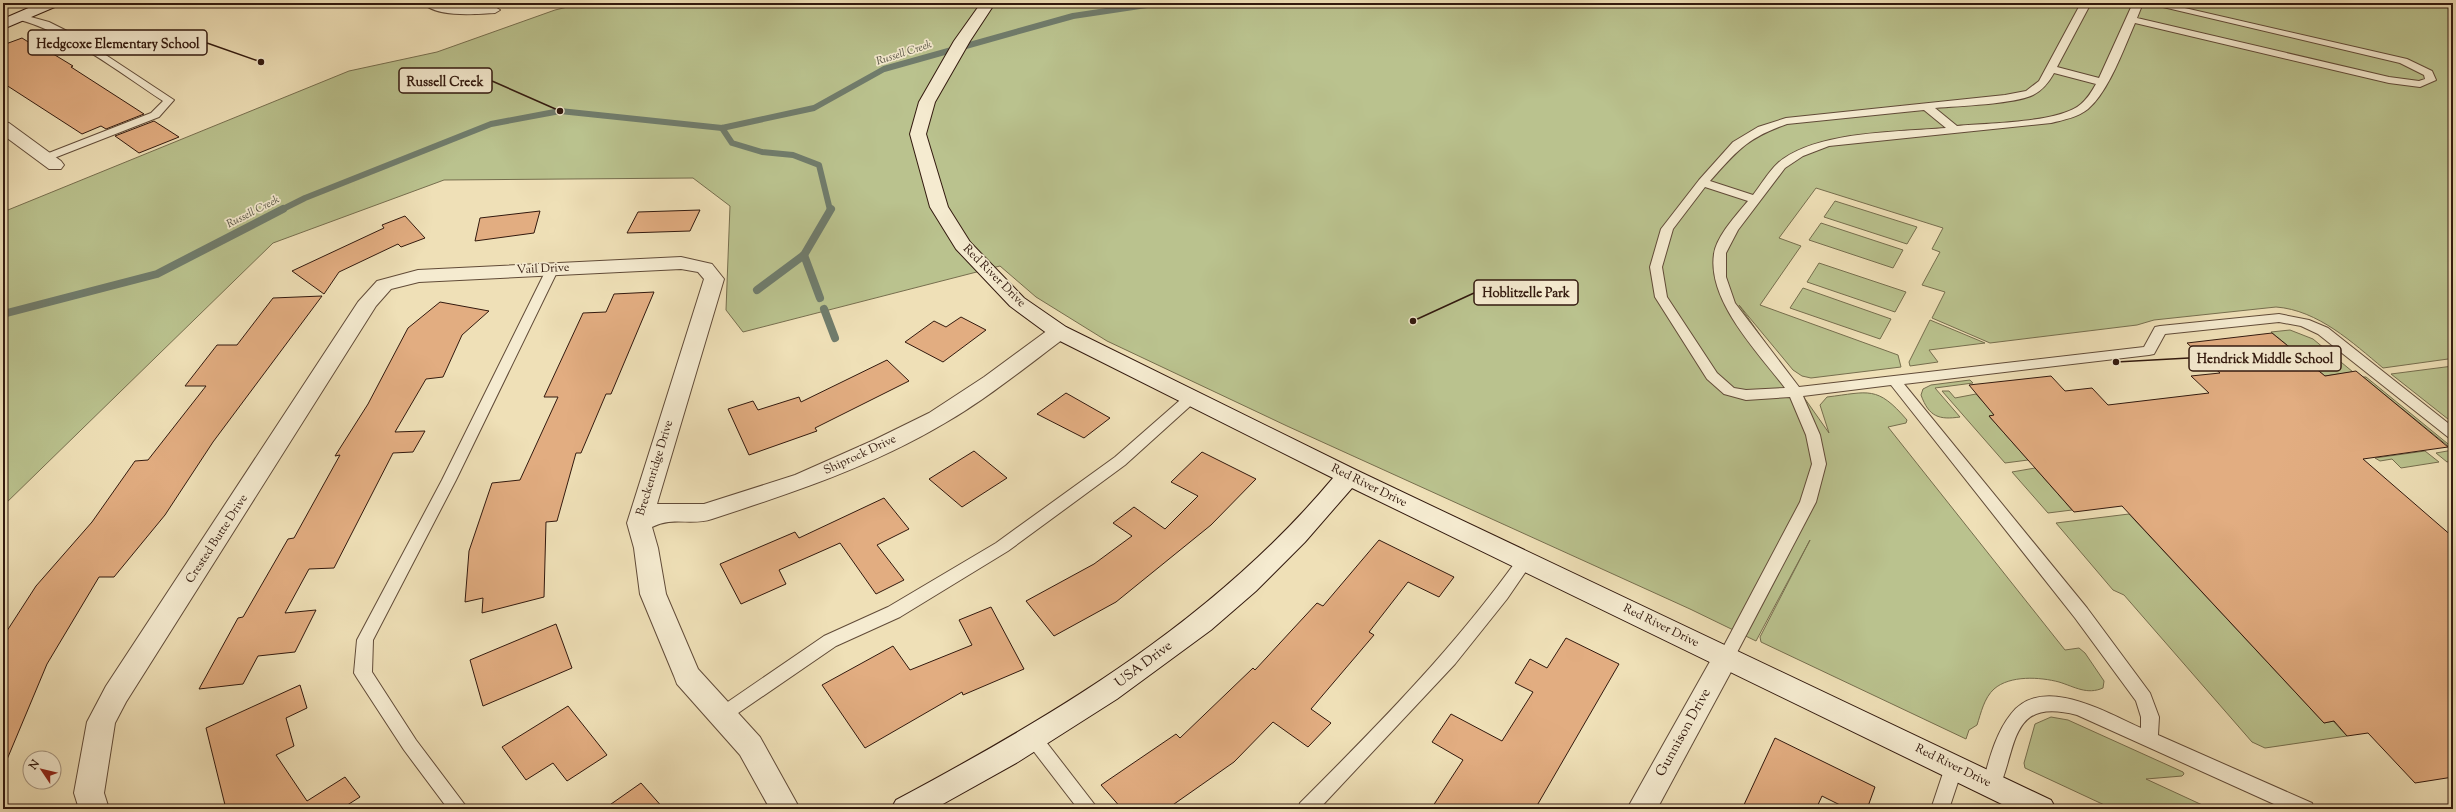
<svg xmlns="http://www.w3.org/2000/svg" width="2456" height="812" font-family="'Sorts Mill Goudy',serif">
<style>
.green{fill:#bac28e;stroke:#766e4e}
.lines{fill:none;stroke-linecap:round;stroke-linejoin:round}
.stream-far1{stroke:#707c6c;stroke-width:6}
.stream{stroke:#707c6c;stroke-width:8}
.building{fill:#e2ad81;stroke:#32190e}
.lane-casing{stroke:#614b38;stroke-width:2}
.street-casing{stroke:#614b38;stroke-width:2}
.secondary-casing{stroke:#32190e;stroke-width:2}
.lane{fill:#f5ebd0;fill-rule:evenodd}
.street{fill:#f5ebd0;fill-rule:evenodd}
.secondary{fill:#f5ebd0;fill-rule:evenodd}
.labels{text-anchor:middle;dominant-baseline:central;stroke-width:3.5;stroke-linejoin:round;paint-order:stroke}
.far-water-label{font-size:11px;font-style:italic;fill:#565345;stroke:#f5ebd0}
.street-label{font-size:12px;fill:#32190e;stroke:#f5ebd0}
.near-street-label{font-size:14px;fill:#32190e;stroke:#f5ebd0}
.leader{fill:none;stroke:#32190e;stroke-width:1.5}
.callout-dot{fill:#32190e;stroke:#f5ebd0;stroke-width:1.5}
.callout{fill:#f5ebd0;stroke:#32190e;stroke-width:1.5}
.callout-label{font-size:13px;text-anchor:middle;font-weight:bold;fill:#32190e}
</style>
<rect width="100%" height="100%" fill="#efe0b7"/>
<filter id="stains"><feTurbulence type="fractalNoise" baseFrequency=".005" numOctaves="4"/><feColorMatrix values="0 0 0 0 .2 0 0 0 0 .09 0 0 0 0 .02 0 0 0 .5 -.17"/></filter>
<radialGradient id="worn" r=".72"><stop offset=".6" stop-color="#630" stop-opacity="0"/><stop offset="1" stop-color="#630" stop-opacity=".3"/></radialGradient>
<g class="green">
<path d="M584,3H2453V363L2448,359L2383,368C2353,343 2318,310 2276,307L2154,320L2137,325L1990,343L1932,318L1945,292L1922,285L1940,252L1932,249L1943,228L1816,188L1779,238L1801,246L1760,305L1898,355L1901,367L1811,378L1802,376L1793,370L1739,305L1829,433L1820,405L1827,397C1869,392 1877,385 1907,420L1906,423L1888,427L2065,650L2079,648L2085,653L2104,681L2103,688C2087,695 2075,687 2059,682C2040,677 2010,675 1994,689C1984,698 1981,713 1977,725L1969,730L1966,739L1761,642L1760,637L1810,540L1756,641L1690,609L1287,426L1107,341L1036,297L1000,266L743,332L726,310L730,206L693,178L444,180L273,243L3,506V212L349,71L437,52L555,10Z"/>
<polygon points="1835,201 1917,227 1907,244 1824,217"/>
<polygon points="1821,223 1903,250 1893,268 1809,240"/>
<polygon points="1819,263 1906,292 1895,312 1807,282"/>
<polygon points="1803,288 1891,319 1880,339 1790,308"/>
<polygon points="1930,320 1985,343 1929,350 1938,362 1910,366 1909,362"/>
<polygon points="2290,330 2313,339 2353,372 2325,376 2271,332"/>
<polygon points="2453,366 2453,423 2391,374"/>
<polygon points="2363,377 2366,377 2453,448 2453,461 2447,462 2436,453 2453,450"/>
<path d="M1970,380L1973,383L1935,388L1960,417C1939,420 1929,417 1921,395L1923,389L1931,385Z"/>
<polygon points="1942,391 1949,391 1955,398 1976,394 1995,415 1989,416 2028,460 2005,463"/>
<polygon points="2425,451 2439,462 2401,468 2392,459 2380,461 2375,458"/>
<polygon points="2035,468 2072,510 2048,513 2012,472"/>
<polygon points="2129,514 2324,723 2333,721 2347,736 2265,748 2252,742 2124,595 2113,590 2056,523"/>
<polygon points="2051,717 2068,720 2183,772 2184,774 2182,776 2146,779 2211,809 2113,809 2025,768 2024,763 2035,724"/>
</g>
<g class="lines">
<g class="stream-far1">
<polyline points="722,128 732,143 762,152 793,155 819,165 830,210"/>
<polyline points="281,210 305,198 491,124 560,111 722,128 814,108 884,69 1073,16 1160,3"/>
</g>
<g class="stream">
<polyline points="804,255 820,298"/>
<polyline points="757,290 804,255 831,209"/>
<polyline points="824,309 835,338"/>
<polyline points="3,314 157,274 283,209"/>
</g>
</g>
<g class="building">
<polygon points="22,38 41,50 45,49 73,66 71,67 144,114 106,129 101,126 82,134 3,83 3,45"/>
<polygon points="154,121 179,137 139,153 115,136"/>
<polygon points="700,210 690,231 627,233 638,212"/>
<polygon points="540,211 534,233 475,241 480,218"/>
<polygon points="405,216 425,238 401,247 398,244 339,272 324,294 292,271 384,228 382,225"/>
<polygon points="654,292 611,394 606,394 581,453 576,453 557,521 546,522 544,597 482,613 483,598 465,602 469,551 492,483 520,480 558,397 544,397 583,313 606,312 614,294"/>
<polygon points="322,296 213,442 165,515 114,577 99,577 47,664 3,769 3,637 36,586 92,522 135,461 148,460 206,386 185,386 217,345 237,345 273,298"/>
<polygon points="440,302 489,311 462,335 443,377 426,379 395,432 425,431 413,452 393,453 334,568 309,569 285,613 316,610 295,652 258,656 243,684 199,689 238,618 243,617 288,539 294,538 340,455 335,456 368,404 408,328"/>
<polygon points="961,317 986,330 943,362 905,342 934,321 946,327"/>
<polygon points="2272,333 2325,376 2356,371 2448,447 2363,459 2453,537 2453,777 2415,783 2368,733 2347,736 2334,721 2324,723 2122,506 2074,512 1989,416 1994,415 1969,385 2051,376 2065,391 2092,388 2108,405 2209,393 2191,376 2220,373 2187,343"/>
<polygon points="887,360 909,381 815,428 817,431 749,455 728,409 753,401 758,410 799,397 801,402"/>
<polygon points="1066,393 1110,418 1084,438 1037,414"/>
<polygon points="974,451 1007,478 962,507 929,479"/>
<polygon points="1202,452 1256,479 1211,525 1116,602 1054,636 1026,601 1094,564 1132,536 1113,523 1134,507 1165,529 1198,496 1171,482"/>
<polygon points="884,498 909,529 877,545 904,580 876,594 840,543 779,570 786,584 741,604 720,564 795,532 799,538"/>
<polygon points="1379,540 1454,577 1439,597 1408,582 1369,632 1374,635 1311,709 1331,723 1308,747 1273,722 1234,762 1167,809 1122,809 1101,785 1176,734 1180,738 1253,668 1255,670 1317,603 1323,606"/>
<polygon points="991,607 1024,669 963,695 962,692 865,748 822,685 893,646 910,670 972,645 959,620"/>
<polygon points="556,624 572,668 483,706 470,660"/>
<polygon points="1566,638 1619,664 1535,809 1431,809 1463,760 1432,742 1451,714 1502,741 1533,692 1515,683 1530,659 1547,668"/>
<polygon points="300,685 307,708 286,718 294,746 276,755 307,801 345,777 360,797 341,809 226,809 206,728"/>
<polygon points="568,706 607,755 567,781 553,763 526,780 502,747"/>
<polygon points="1775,738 1875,787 1867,809 1848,809 1822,796 1816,809 1742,809"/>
<polygon points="641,783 664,809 604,809"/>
</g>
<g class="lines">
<defs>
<g id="lane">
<path d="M423,3L461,8L495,7L500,10L495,13C477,14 437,18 423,3Z"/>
<path d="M2081,3H2091L2057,67L2099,78L2133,3H2143L2137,18L2389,77L2419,81L2425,79L2424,75L2400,63L2146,3H2163L2407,59L2432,71L2436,80L2420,87L2389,83L2135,23C2124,48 2109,91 2088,109C2078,117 2064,120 2051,123L1829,146L1803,156L1785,168L1738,230L1726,253V277L1735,303L1799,387L2144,347L2155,327L2160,326L2279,314L2309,320L2328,328L2453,427V439L2448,437L2318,334L2301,326L2279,322L2165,334L2154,354L2149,355L1904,384L2087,608L2150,693L2159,717L2158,735L2312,803L2314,809H2285L2077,715C2009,697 2018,746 1998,791L1991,793L1984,791L1982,785C1989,761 1995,734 2011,714C2042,674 2105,712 2141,728V717L2136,701L2075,618L1891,385L1803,396L1820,435L1826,464L1816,502L1732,662L1726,664L1720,662L1718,657L1800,502L1812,464L1806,435L1790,397L1746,400L1724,394L1707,379L1655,297L1650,267L1661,229L1699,180L1733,142L1758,127L1786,118L2005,95L2026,91L2039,81ZM2054,73L2096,84C2092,91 2088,98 2081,104C2060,123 1987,123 1957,126L1935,108C1958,106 2015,104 2033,95C2043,90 2049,82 2054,73ZM1924,110L1946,128C1898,132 1815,131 1778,163C1768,172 1761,185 1753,195L1710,181C1738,150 1747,138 1787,124ZM1705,187L1748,201C1737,214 1716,237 1714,254C1707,301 1758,352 1785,388L1746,390L1734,388L1717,373L1667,297L1662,267L1673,229Z"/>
<path d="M20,14L49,22L77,36L174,100L159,117L49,160H41V156L151,113L163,101C116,70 71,34 17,19L15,17Z"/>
<polygon points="553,264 559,268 456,480 373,640 372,672 416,740 468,809 448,809 404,750 357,678 354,673 357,640 442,480 547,268"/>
<polygon points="1192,392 1199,397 1197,400 1125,465 1008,551 900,617 836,646 728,720 722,722 716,720 713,715 716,710 824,636 888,607 996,543 1115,457 1187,394"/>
<path d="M1525,555L1531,557L1533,561L1507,599L1455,664L1319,809H1298L1300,803C1378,725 1455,647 1519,557Z"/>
<polygon points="1034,731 1040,734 1098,809 1078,809 1028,744 1025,739 1028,734"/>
<polygon points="1954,759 1960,761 1963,767 1949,809 1931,809 1945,767 1948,761"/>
</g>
<g id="street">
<polygon points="3,122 9,123 61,161 64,165 61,169 49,169 3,135"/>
<path d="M681,257L712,264L724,279L657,504H704L795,475L874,440L929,413L984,377L1052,327L1059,326L1066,327L1069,332L1066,337C1027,366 988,398 945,423C873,466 792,493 712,519C691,526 673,516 652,527L658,548L666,594L698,669L760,737L800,809H770L740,755L677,684L674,676L640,594L634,548L627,523L704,279L698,272L681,269L419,282L391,289L376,306L126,702L115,723L104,793L109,809H79L74,793L87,722L106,686L358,302L377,281L418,270Z"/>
<polygon points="1726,646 1735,649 1739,657 1657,809 1627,809 1717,649"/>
</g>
<g id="secondary">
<polygon points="40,3 59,3 57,6 3,29 3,19"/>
<path d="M981,3H995L970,41L935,102L926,134L948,207L970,242L1024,298L1066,327L1356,470L2051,800L2056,809H2012L1352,488L1305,542L1256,591L1211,630L1117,699L1018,762L934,809H891L896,800C1057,714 1214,620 1333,478L1052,337L1010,306L956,249L930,207L910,134L919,102L954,41Z"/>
</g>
</defs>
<use href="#lane" class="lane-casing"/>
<use href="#street" class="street-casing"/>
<use href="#secondary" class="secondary-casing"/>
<use href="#lane" class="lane"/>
<use href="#street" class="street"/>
<use href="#secondary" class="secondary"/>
</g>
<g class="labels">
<g class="far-water-label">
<text transform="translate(904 53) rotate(-18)">Russell Creek</text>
<text transform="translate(253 212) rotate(-27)">Russell Creek</text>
</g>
<g class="street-label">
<text transform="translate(543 269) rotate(-3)">Vail Drive</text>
<text transform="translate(994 276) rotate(45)">Red River Drive</text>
<text transform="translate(860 455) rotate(-25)">Shiprock Drive</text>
<text transform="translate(655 468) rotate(-73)">Breckenridge Drive</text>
<text transform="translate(1369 486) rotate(26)">Red River Drive</text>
<text transform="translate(217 539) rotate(-57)">Crested Butte Drive</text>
<text transform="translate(1661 626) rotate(26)">Red River Drive</text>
<text transform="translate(1953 766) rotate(26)">Red River Drive</text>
</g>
<g class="near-street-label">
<text transform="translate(1144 665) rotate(-37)">USA Drive</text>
<text transform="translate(1684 733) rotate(-61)">Gunnison Drive</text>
</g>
</g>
<path class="leader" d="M261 62L207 43M560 111L492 81M1413 321L1474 293M2116 362L2189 358"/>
<g class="callout-dot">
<circle cx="261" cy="62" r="4"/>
<circle cx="560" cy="111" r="4"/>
<circle cx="1413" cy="321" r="4"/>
<circle cx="2116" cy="362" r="4"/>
</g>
<g class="callout">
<rect x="28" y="30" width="179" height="25" rx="4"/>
<rect x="399" y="68" width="93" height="25" rx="4"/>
<rect x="1474" y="280" width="104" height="25" rx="4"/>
<rect x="2189" y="346" width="152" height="25" rx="4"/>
</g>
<g class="callout-label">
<text x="118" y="48">Hedgcoxe Elementary School</text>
<text x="445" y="86">Russell Creek</text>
<text x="1526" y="297">Hoblitzelle Park</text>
<text x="2265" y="363">Hendrick Middle School</text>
</g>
<rect width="2456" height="812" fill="none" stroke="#efe0b7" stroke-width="16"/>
<rect x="4" y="4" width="2448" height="804" fill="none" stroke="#32190e" stroke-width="2"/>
<rect x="8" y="8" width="2440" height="796" fill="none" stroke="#32190e"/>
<g transform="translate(42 770) rotate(305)"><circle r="19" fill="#f5ebd0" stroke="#a79782"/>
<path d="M0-3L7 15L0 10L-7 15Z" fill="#8f2418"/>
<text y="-6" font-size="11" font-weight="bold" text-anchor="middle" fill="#32190e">N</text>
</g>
<rect width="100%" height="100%" filter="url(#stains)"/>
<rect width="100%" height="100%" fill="url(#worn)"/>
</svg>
